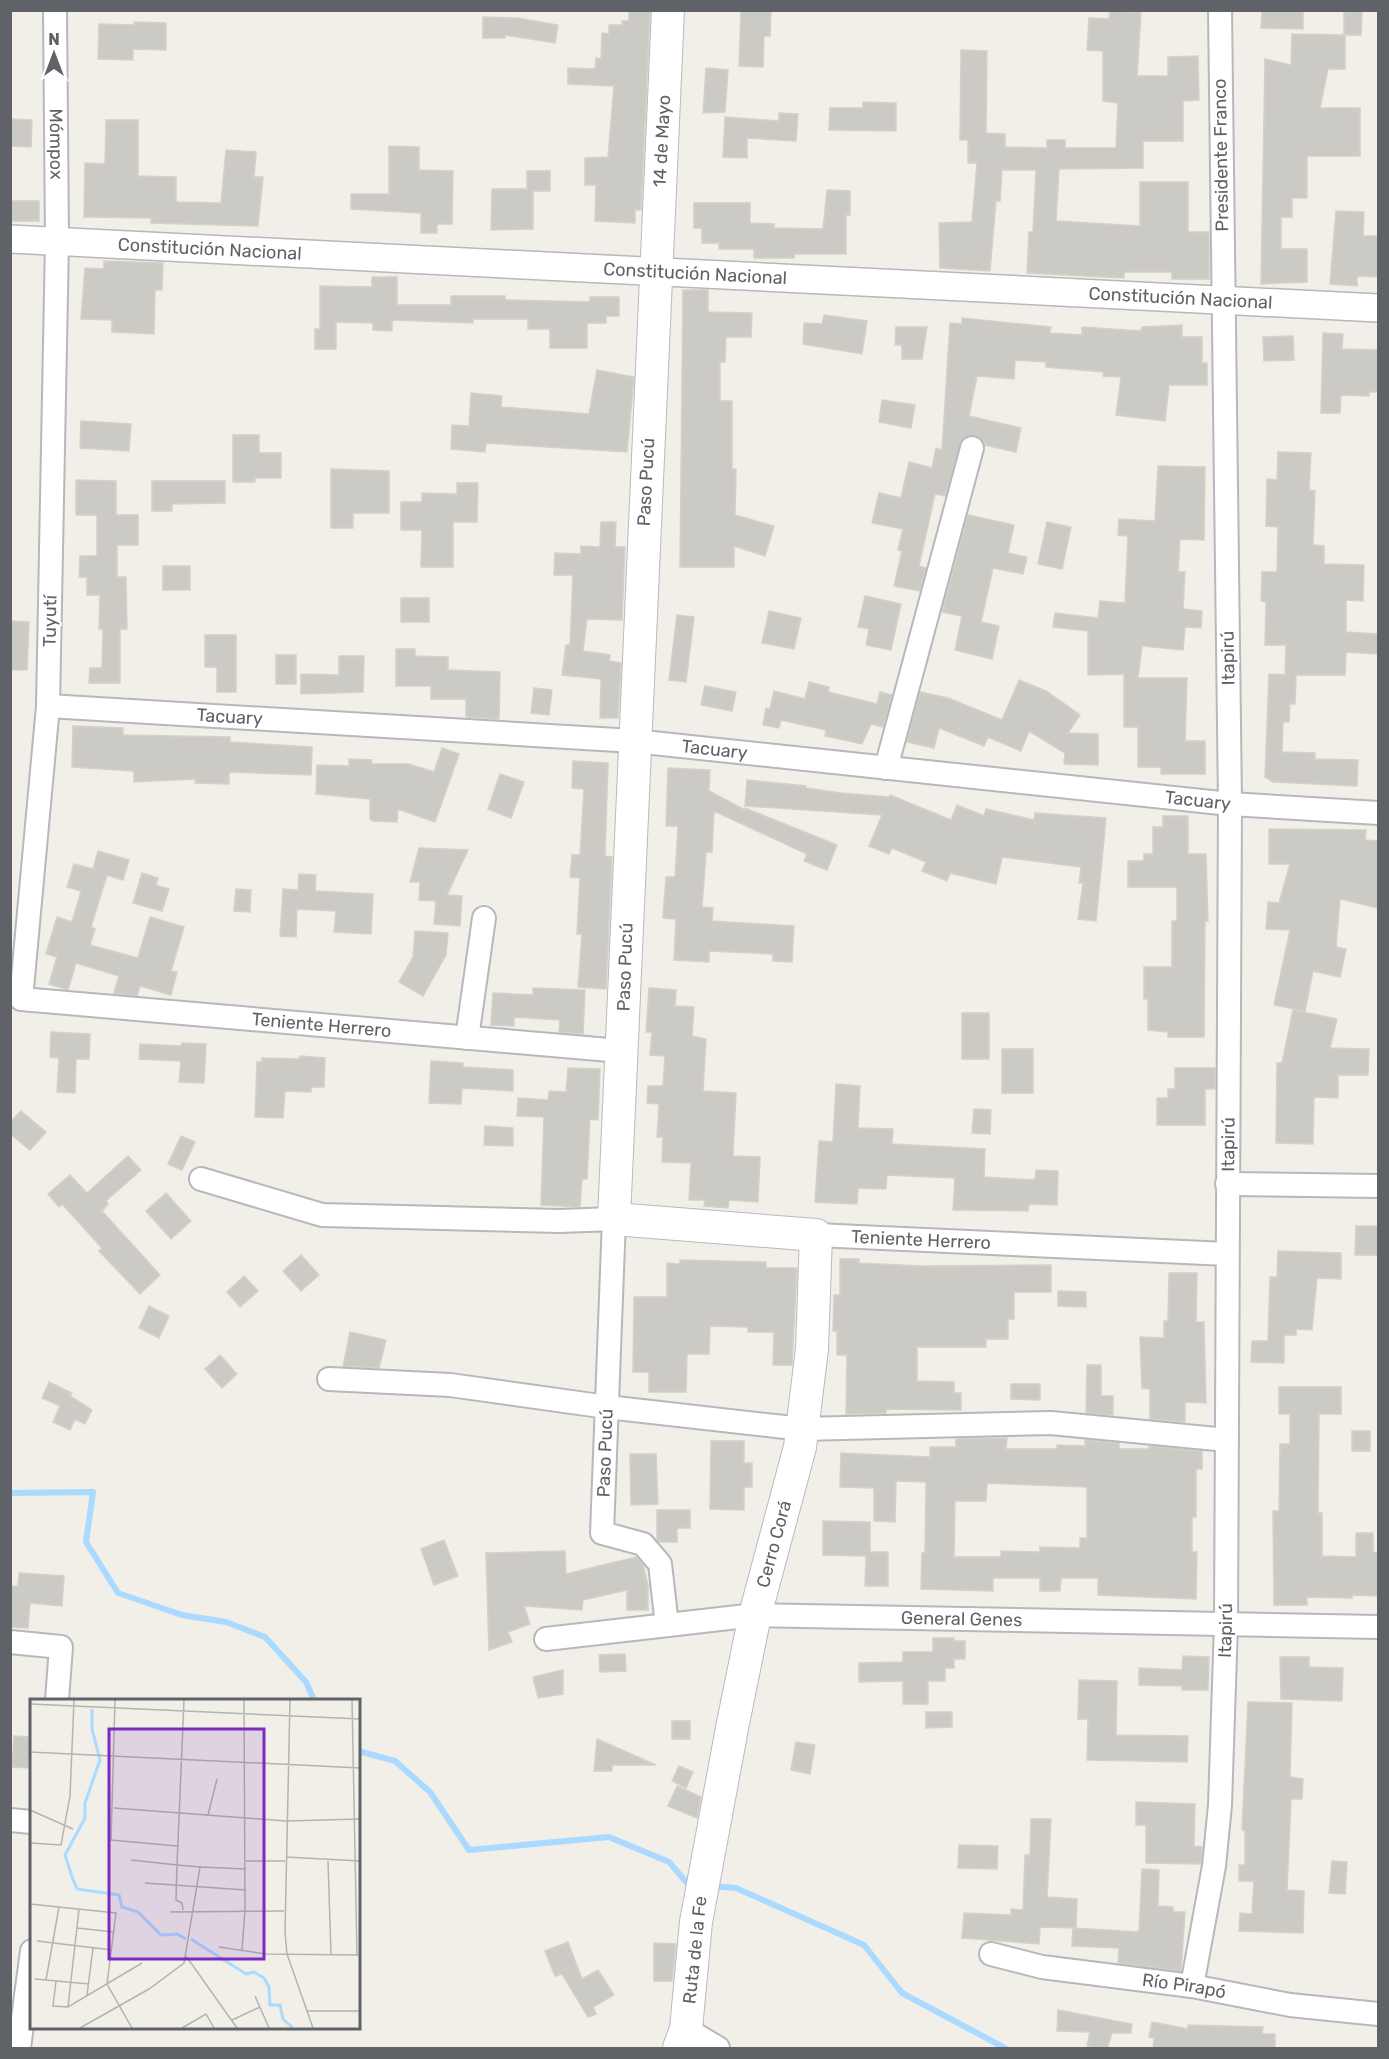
<svg xmlns="http://www.w3.org/2000/svg" width="1389" height="2059" font-family="Rubik,sans-serif">
<style>
.lines{fill:none;stroke-linecap:round;stroke-linejoin:round}
.stream{stroke:#aadaff;stroke-width:6}
.building{fill:#cccac5;stroke:#d6d1c6;stroke-width:1.5;fill-rule:evenodd}
.minor-casing{stroke:#b5b8bc;stroke-width:26}
.tertiary-casing{stroke:#b5b8bc;stroke-width:30}
.secondary-casing{stroke:#b6babf;stroke-width:34}
.minor{stroke:#fff;stroke-width:22}
.tertiary{stroke:#fff;stroke-width:27}
.secondary{stroke:#fff;stroke-width:32}
.labels{text-anchor:middle;dominant-baseline:central;stroke-width:4.5;stroke-linejoin:round;paint-order:stroke}
.street-label{font-size:18px;fill:#5f6368;stroke:#fff}
.inset-river{fill:none;stroke:#aadaff;stroke-width:3}
.inset-road{fill:none;stroke:#b3b3b1;stroke-width:1.5}
.view{fill:#7b2cbf;fill-opacity:0.15;stroke:#7b2cbf;stroke-width:3}
.inset-edge{fill:none;stroke:#5f6368;stroke-width:3}
</style>
<rect width="100%" height="100%" fill="#f1efe8"/>
<g class="lines">
<path class="stream" d="M10,1493L93,1492L86,1542L118,1593L182,1615L226,1622L265,1637L306,1682L314,1700
M358,1751L395,1761L430,1792L469,1850L609,1837L669,1862L688,1884L695,1885
M711,1886L736,1888L864,1945L902,1993L1005,2048"/>
</g>
<path class="building" d="M629,10H650L641,210H635V223L595,221L596,185H585V158L608,157L614,86L568,84V68L595,69L596,58L601,59L602,33L609,34V25H622V21H629Z
M741,10H771L770,36H764L763,67L739,66Z
M1262,10H1303V29L1261,28Z
M1344,10H1362L1361,35H1344Z
M1110,11L1141,13L1137,76H1168V57L1198,56L1199,100L1183,101V141H1143V168L1059,169L1056,221L1140,226V182H1188V232H1209V279H1172V272H1124V278L1027,273L1029,232H1033L1036,170H1002L1000,201H996L990,271L940,268L939,223L972,222L977,163H968V140H960L961,50L987,51L986,133L1005,134V147L1047,148V140H1065V148H1116L1118,103L1103,101V51L1087,50L1089,18L1109,19Z
M483,17L518,18L558,25L555,43L505,35V38H483Z
M134,22L166,23V50L133,49V60L98,59L99,24L134,25Z
M1292,34L1345,35V69H1328L1320,108H1360V156H1307V198H1292V217H1281V249H1307V282L1261,284L1265,59L1291,65Z
M706,68L728,70L725,112L703,113Z
M863,102L896,103V131L829,130L830,108H863Z
M779,113L798,114L796,141L747,138V158L723,157L725,117L779,121Z
M10,119L32,120L31,147L10,146Z
M106,120H138V176L176,177V202L221,203L226,150L256,152L254,177H263L258,226L151,223V218L84,217L85,163L105,164Z
M389,146L419,147V170L453,171L452,224H437V233H421V213L351,209V194H389Z
M527,171H550V191H533V229L491,230L492,189H527Z
M827,190L850,191V215H846V254H794V258H754V249H719V243H702V228H694V203H750V223L774,224V228L823,229Z
M10,201H39V221H10Z
M1336,211L1364,212L1363,236H1378V277L1357,276V286L1330,284Z
M104,261L163,263L162,290H155L154,334L112,332V320L81,319L85,268L104,269Z
M372,277H397V305H451V296H505V300L590,302V297H619V316H606V323H587V348H550V329H528V319H473V323L392,320V331L373,330V323L336,322V349H315V329H320V286L372,287Z
M683,290H708V312L752,313L751,337H726L725,362H720V401H732V469H736L735,515L774,526L765,556L734,546V567H680Z
M824,315L867,321L862,354L803,344L804,323L822,324Z
M962,318L1051,327L1050,333L1082,335V327L1141,331L1142,327L1182,325V337H1202V363H1207V385H1169L1165,421L1116,415L1121,377L1103,376L1104,372L1046,367V362L1015,360L1014,379L977,376L969,416L1021,428L1016,452L985,445L982,439L975,435L962,439L945,496L935,494L919,566L926,568L920,591L894,586L902,551L898,550L903,529L872,523L879,493L901,498L909,462L932,468L936,448L942,450L950,323L962,324Z
M896,327H927L922,359H902V345H895Z
M1323,333L1343,334L1342,349L1378,350V392H1369V396L1341,395L1340,413H1321Z
M1293,336L1294,360L1264,361L1263,337Z
M597,370L634,377L627,452L486,443L485,452L451,449L452,425L469,426L471,393L502,396L501,407L589,414Z
M882,400L915,405L911,428L879,422Z
M81,421L131,424L129,451L80,448Z
M233,435H259V453H281V478H255V482H233Z
M1278,452L1311,453L1309,490L1315,491L1313,545L1324,546V564L1364,565L1363,601L1346,600V632L1378,634V654L1346,652L1345,675H1296L1295,704H1290L1289,722H1283L1282,752L1315,753V759L1358,760L1357,786L1273,782L1265,777L1269,674L1291,675H1285L1286,645H1265L1266,602L1261,601L1262,572H1277L1278,527L1266,526L1267,479L1277,480Z
M1158,466L1205,467L1204,540L1180,539L1178,572H1185L1183,609L1202,611L1201,628L1185,627L1183,650L1142,646L1138,678H1187L1185,741H1205V774H1161V767H1138V727H1124V674L1088,675V631L1053,627L1055,613L1098,618L1100,601L1125,603L1128,536L1118,535L1119,519L1155,521Z
M331,469L389,471V513H353V528H331Z
M76,480L116,481V515H138V545H117V577H126L127,629H120V683H89L90,668H102L103,629H99L100,595H87V577H79L80,556H97V515H76Z
M152,481H225V503L172,504V511H152Z
M457,483H478L477,522H453V567H421L422,530H401V502H422V493L457,494Z
M968,515L1014,525L1008,553L1027,557L1023,574L993,568L981,622L999,626L992,659L955,650L962,616L942,612Z
M601,522H616L615,547H625L622,620L587,619L583,651L610,655L609,661L621,663L618,718H600L601,679L562,675L566,645H570L573,575H554L555,553L581,554V546L600,547Z
M1047,522L1071,527L1062,569L1038,564Z
M163,566H190V590H163Z
M865,596L901,604L891,650L866,645L869,629L858,627Z
M401,598H429V622H401Z
M769,611L801,618L794,649L762,643Z
M677,615L694,617L686,682L669,680Z
M10,621L29,622L27,670H10Z
M205,635H236V692H217V667H205Z
M396,649H415V656L448,657V670L500,672L499,719L466,717V699H431V686H396Z
M276,655H296V684H276Z
M339,656H364L363,692L301,694V674L339,675Z
M1019,680L1046,691L1080,715L1068,733L1098,734V765L1064,764L1065,753L1029,731L1021,751L988,737L984,746L939,728L934,748L907,742L920,692L948,698L1002,720Z
M809,682L829,687L828,692L877,704L880,692L892,695L883,727L871,724L862,744L825,736L826,730L781,720L779,728L763,725L766,708L770,709L774,691L805,699Z
M705,686L736,692L732,711L701,705Z
M534,688L552,690L549,715L531,713Z
M73,726L123,728V735L230,737V742L312,747L311,775L229,772V784L195,783L196,779L134,782V771L72,767Z
M442,748L459,754L435,822L398,809L397,822L373,821L370,819V799L316,794L317,765L349,766V759L372,760L371,764H409L434,772Z
M573,761L608,763L605,856L612,857L606,989L578,987L582,934H577L580,878L570,877L572,855H580L584,789L572,788Z
M668,768L710,770L709,791L745,810V808L837,845L827,870L804,861L807,854L714,811L712,852H706L702,907L713,908L712,921L794,926L792,962L773,961V954L709,951V962L674,960L676,919L663,918L666,877H675L678,826H666Z
M500,774L524,782L511,818L488,809Z
M747,780L806,786V788L841,793L889,797L890,795L951,820L957,805L984,816L986,809L1034,820L1035,813L1106,818L1096,921L1078,919L1083,883H1079L1081,867L1002,857L996,884L950,873L947,881L922,871L926,862L892,848L889,854L869,846L882,815L745,806Z
M1163,816H1188V854H1206L1208,921H1205L1204,1037H1168V1032L1148,1030V999H1144V967H1172V921H1177V887H1128V861H1144V854H1153V827H1163Z
M1269,829L1366,830L1365,840L1378,841V908L1340,899L1336,947L1346,949L1340,977L1313,971L1305,1011L1274,1005L1290,930L1266,929L1268,902L1279,903L1290,864H1269Z
M419,848L468,850L447,895L462,896L460,926L434,924L436,901L419,900L420,882H410Z
M98,851L129,860L123,880L107,875L91,927L95,929L90,945L138,958L150,917L184,927L171,971L177,972L171,995L140,986L137,996L114,993L119,976L76,963L68,990L49,984L57,957L46,954L57,917L72,922L81,891L67,887L74,864L93,869Z
M142,873L158,878L156,885L169,889L162,911L133,903Z
M299,874L316,875L315,891L373,894L371,934L334,932L336,911L297,909L296,937L280,936L283,889L298,890Z
M236,889L251,890L250,912L234,911Z
M415,931L448,933L446,955L423,996L399,982L413,957Z
M533,988L585,990L583,1034L559,1032L560,1020L514,1017V1026L491,1025L493,993L533,995Z
M649,988L676,990L675,1006L694,1007L692,1036L706,1039L703,1091L736,1093L733,1156L760,1157L758,1202L729,1200L728,1208L704,1206L705,1200H689L691,1163L662,1162L663,1137H657L659,1104L647,1103L648,1086H663L665,1056L650,1055L652,1032H646Z
M1293,1010L1337,1019L1330,1048L1369,1049L1368,1075H1338V1098L1314,1097L1313,1144L1276,1143L1277,1063H1282Z
M962,1013H989V1059H962Z
M51,1032L90,1034L89,1059H76L75,1093L57,1092L59,1058L50,1057Z
M182,1043L206,1044L204,1083L179,1082L181,1061L139,1059L140,1044L181,1046Z
M1002,1049H1033V1093H1002Z
M300,1056L325,1058L324,1087H311V1092L285,1091L283,1118L255,1117L257,1062H262V1058L300,1059Z
M431,1061L463,1063V1067L513,1070V1091L462,1088L461,1104L429,1103Z
M568,1068L600,1069L598,1120L590,1119L587,1179H582L580,1207L541,1205L544,1117L517,1116L518,1098L548,1100L549,1091L566,1092Z
M1175,1068H1215V1089H1205V1125H1157V1098H1168V1089H1175Z
M836,1084L860,1086L858,1128L893,1129L892,1144L985,1149L984,1177L1035,1180L1036,1170L1058,1171L1057,1205L1029,1204L1028,1211L953,1210L955,1178L887,1175L886,1189L858,1188L857,1204L815,1202L819,1141L833,1142Z
M974,1109L991,1110L990,1134L972,1133Z
M21,1111L46,1132L30,1150L10,1134V1122Z
M485,1126L513,1128V1146L484,1145Z
M181,1136L195,1142L182,1170L168,1164Z
M128,1156L141,1170L106,1201L108,1204L102,1211L160,1275L140,1294L99,1251L102,1248L62,1204L59,1207L48,1194L70,1175L87,1193Z
M166,1193L191,1221L171,1239L146,1211Z
M1356,1226H1378V1255H1355Z
M1278,1251L1341,1253V1279L1317,1278L1312,1330L1296,1329V1335H1284V1363L1251,1362L1252,1341H1268L1270,1277H1277Z
M301,1255L319,1275L301,1291L283,1271Z
M840,1259H859V1263L921,1266L1051,1265V1292H1014V1319H1008V1339H986V1347H917V1381L954,1382V1393H961V1410L886,1409V1413L846,1414L847,1355H837V1331H833L834,1295H840Z
M680,1260L766,1262V1268H797L792,1365H773L774,1332H748V1327L710,1326L709,1354H687L686,1392H649V1372H633L634,1297H667V1263L680,1264Z
M1169,1273H1197L1196,1322H1204L1206,1403L1185,1402V1422L1150,1419V1389L1142,1388L1140,1337L1164,1338V1321H1168Z
M244,1276L258,1291L240,1307L227,1292Z
M1058,1291L1086,1292V1307L1058,1306Z
M149,1306L169,1316L159,1338L139,1328Z
M350,1332L386,1340L379,1368L343,1366Z
M220,1355L237,1374L222,1388L205,1369Z
M1087,1365H1101V1396H1113V1415L1086,1413Z
M49,1382L72,1393L70,1396L92,1410L85,1424L75,1419L70,1430L53,1422L60,1406L42,1398Z
M1011,1384H1040V1400L1011,1399Z
M1279,1387H1341V1414H1319L1318,1513H1322V1556L1356,1557V1533H1373V1552L1378,1553V1596L1352,1595V1598L1307,1597V1605H1274L1273,1511H1279L1280,1444H1290V1414H1279Z
M1352,1431H1370V1451H1352Z
M1007,1438L1006,1449H1057V1445L1085,1446V1440L1119,1443V1449H1149V1446L1202,1451V1469H1196V1517H1192V1552H1197L1196,1599L1098,1595V1578H1061L1060,1591H1040V1578H993V1591L921,1589L922,1553H925L926,1482L896,1481L895,1522L874,1521V1488L840,1487L841,1453L930,1457V1447H956V1439ZM987,1483L1087,1487V1538H1080V1548L1040,1547V1552L1001,1551V1557H954L955,1501H986Z
M711,1441H744V1463H752V1487H744V1510L710,1509Z
M630,1454H656L658,1504L631,1505Z
M657,1510H690V1528H677V1542H659L657,1539Z
M823,1521L870,1522V1552H888V1586H865L866,1556L823,1555Z
M444,1540L458,1576L434,1585L421,1549Z
M565,1551L566,1574L636,1557L643,1565L648,1585V1610H627V1590L583,1600L582,1610L524,1606L530,1624L508,1632L512,1642L489,1650L486,1553Z
M19,1573L64,1576L62,1606L30,1603L28,1628L10,1627V1586H18Z
M933,1638H954V1641H965V1659H954V1668H945V1681H928V1704H903V1681L859,1682V1663L903,1662V1652H933Z
M625,1654L626,1671L600,1672L599,1655Z
M1183,1656L1209,1657L1208,1690H1182V1686L1139,1685V1668L1182,1670Z
M1280,1657H1309V1667L1343,1668L1342,1701L1281,1699Z
M563,1670V1694L538,1698L533,1677Z
M1079,1680L1117,1681L1116,1735L1188,1736L1187,1762L1087,1760L1088,1719H1078Z
M1248,1702L1292,1703L1290,1777L1303,1779L1302,1799H1291L1287,1890L1304,1891L1303,1933L1239,1931L1240,1913L1252,1914L1254,1881H1239V1865H1245V1831L1242,1830Z
M926,1712H952V1727L926,1728Z
M672,1721H690V1739H672Z
M14,1736L31,1737L30,1768L12,1767Z
M597,1739L656,1765H612V1771H594Z
M796,1742L815,1745L810,1774L791,1770Z
M679,1766L693,1772L686,1788L672,1781Z
M677,1786L701,1797L697,1818L668,1806Z
M1136,1802L1195,1804L1194,1846L1202,1847L1201,1864L1146,1863V1825H1136Z
M1031,1819H1051L1047,1897L1077,1899L1076,1928L1040,1927L1039,1944L962,1938L964,1913L1011,1915V1909L1023,1910L1025,1855H1030Z
M959,1845L998,1846L997,1869L958,1868Z
M1332,1861L1347,1862L1345,1894L1329,1893Z
M1142,1869L1159,1870L1158,1906L1173,1907V1912H1185L1181,1971L1118,1963L1119,1948L1072,1946L1073,1928L1139,1932Z
M568,1942L582,1979L598,1970L614,1995L593,2007L596,2014L588,2017L562,1974L555,1976L545,1951Z
M654,1943L676,1944L672,1981H654Z
M1058,2010L1132,2024L1131,2033H1112L1107,2049L1087,2046L1090,2032L1057,2031Z
M1152,2022L1188,2029V2025L1263,2027L1262,2034H1275V2049H1153L1154,2038L1149,2037Z"/>
<g class="lines">
<defs>
<g id="minor">
<path id="s1" d="M55,10L57,241L48,706L21,999L621,1051"/>
<path id="s2" d="M48,706L634,741L1230,804L1378,813"/>
<path d="M886,768L972,448"/>
<path d="M467,1038L484,918"/>
<path d="M201,1179L322,1215L559,1221L614,1219L602,1533L643,1544L660,1564L667,1625"/>
<path d="M1227,1184L1378,1186"/>
<path id="s3" d="M816,1235L1227,1254"/>
<path d="M329,1379L450,1385L607,1407L802,1429L1051,1423L1227,1440"/>
<path id="s4" d="M546,1639L755,1615L1378,1627"/>
<path d="M10,1642L61,1647L57,1700"/>
<path d="M10,1820L32,1822"/>
<path id="s5" d="M991,1954L1042,1967L1192,1986L1290,2005L1378,2014"/>
<path id="s6" d="M1192,1986L1214,1866L1220,1805L1226,1624L1230,804L1220,10"/>
<path d="M686,2029L718,2048"/>
<path d="M19,2048L32,1951"/>
</g>
<g id="tertiary">
<path id="s7" d="M10,239L1378,308"/>
</g>
<path id="secondary" d="M668,10L614,1219L816,1235L812,1349L800,1447L755,1615L733,1723L696,1922L686,2029L679,2048"/>
</defs>
<use href="#minor" class="minor-casing"/>
<use href="#tertiary" class="tertiary-casing"/>
<use href="#secondary" class="secondary-casing"/>
<use href="#minor" class="minor"/>
<use href="#tertiary" class="tertiary"/>
<use href="#secondary" class="secondary"/>
</g>
<g class="labels">
<g class="street-label">
<text transform="translate(662 141) rotate(-87)">14 de Mayo</text>
<text stroke="none"><textPath href="#s1" startOffset="134">Mómpox</textPath></text>
<text transform="translate(1221 155) rotate(-91)">Presidente Franco</text>
<text stroke="none"><textPath href="#s7" startOffset="200">Constitución Nacional</textPath></text>
<text stroke="none"><textPath href="#s7" startOffset="686">Constitución Nacional</textPath></text>
<text stroke="none"><textPath href="#s7" startOffset="1172">Constitución Nacional</textPath></text>
<text transform="translate(646 482) rotate(-87)">Paso Pucú</text>
<text transform="translate(50 621) rotate(-89)">Tuyutí</text>
<text transform="translate(1228 658) rotate(-91)">Itapirú</text>
<text stroke="none"><textPath href="#s2" startOffset="182">Tacuary</textPath></text>
<text stroke="none"><textPath href="#s2" startOffset="668">Tacuary</textPath></text>
<text stroke="none"><textPath href="#s2" startOffset="1154">Tacuary</textPath></text>
<text transform="translate(625 967) rotate(-88)">Paso Pucú</text>
<text stroke="none"><textPath href="#s1" startOffset="1292">Teniente Herrero</textPath></text>
<text stroke="none"><textPath href="#s6" startOffset="844">Itapirú</textPath></text>
<text stroke="none"><textPath href="#s3" startOffset="105">Teniente Herrero</textPath></text>
<text transform="translate(605 1453) rotate(-88)">Paso Pucú</text>
<text transform="translate(774 1544) rotate(-75)">Cerro Corá</text>
<text stroke="none"><textPath href="#s4" startOffset="417">General Genes</textPath></text>
<text stroke="none"><textPath href="#s6" startOffset="358">Itapirú</textPath></text>
<text transform="translate(695 1950) rotate(-84)">Ruta de la Fe</text>
<text stroke="none"><textPath href="#s5" startOffset="196">Río Pirapó</textPath></text>
</g>
</g>
<g transform="translate(30 1699)">
<rect width="330" height="330" fill="#f1efe8"/>
<path class="inset-river" d="M62,10V30L70,61L55,104V119L35,156L42,178L47,190L89,196L92,208L108,213L131,236L147,235L156,240M161,240L216,275L224,273L234,279L239,288L240,306H250L253,320L263,329"/>
<path class="inset-road" d="M85,1L81,141L147,147M260,1L255,233L257,255L283,329M322,1L327,256M0,5L330,20M0,53L330,69M84,109L256,122L330,120M0,111L43,130M178,116L187,80M0,144L31,146L40,97L44,1M256,158L330,162M101,161L147,166L146,201L152,204L153,211M216,162H255M298,162L301,255M170,168L216,170M115,184L216,191M0,205L86,214L77,285L102,329M140,213L254,212M47,229L84,233M7,242L82,251M189,248L236,255L330,256M212,251L215,211L214,1M156,257L207,329M5,280L59,285M16,281L29,208M26,282L23,307L38,308L112,264M57,296L63,249M225,297L239,329M38,308L49,210M276,312H330M202,321L230,308M50,329L119,290L154,264L170,168L147,166L154,1M152,329L176,315L184,329"/>
<path class="view" d="M79,30H234V260H79Z"/>
<rect width="330" height="330" class="inset-edge"/>
</g>
<rect width="1389" height="2059" fill="none" stroke="#5f6368" stroke-width="24"/>
<g transform="translate(54 54)" stroke="#ffffff" stroke-width="4.5" paint-order="stroke">
<path d="M0-4.5L10 22L0 15L-10 22Z" fill="#5f6368"/>
<text y="-9" font-size="16" font-weight="bold" text-anchor="middle" fill="#5f6368">N</text>
</g>
</svg>
